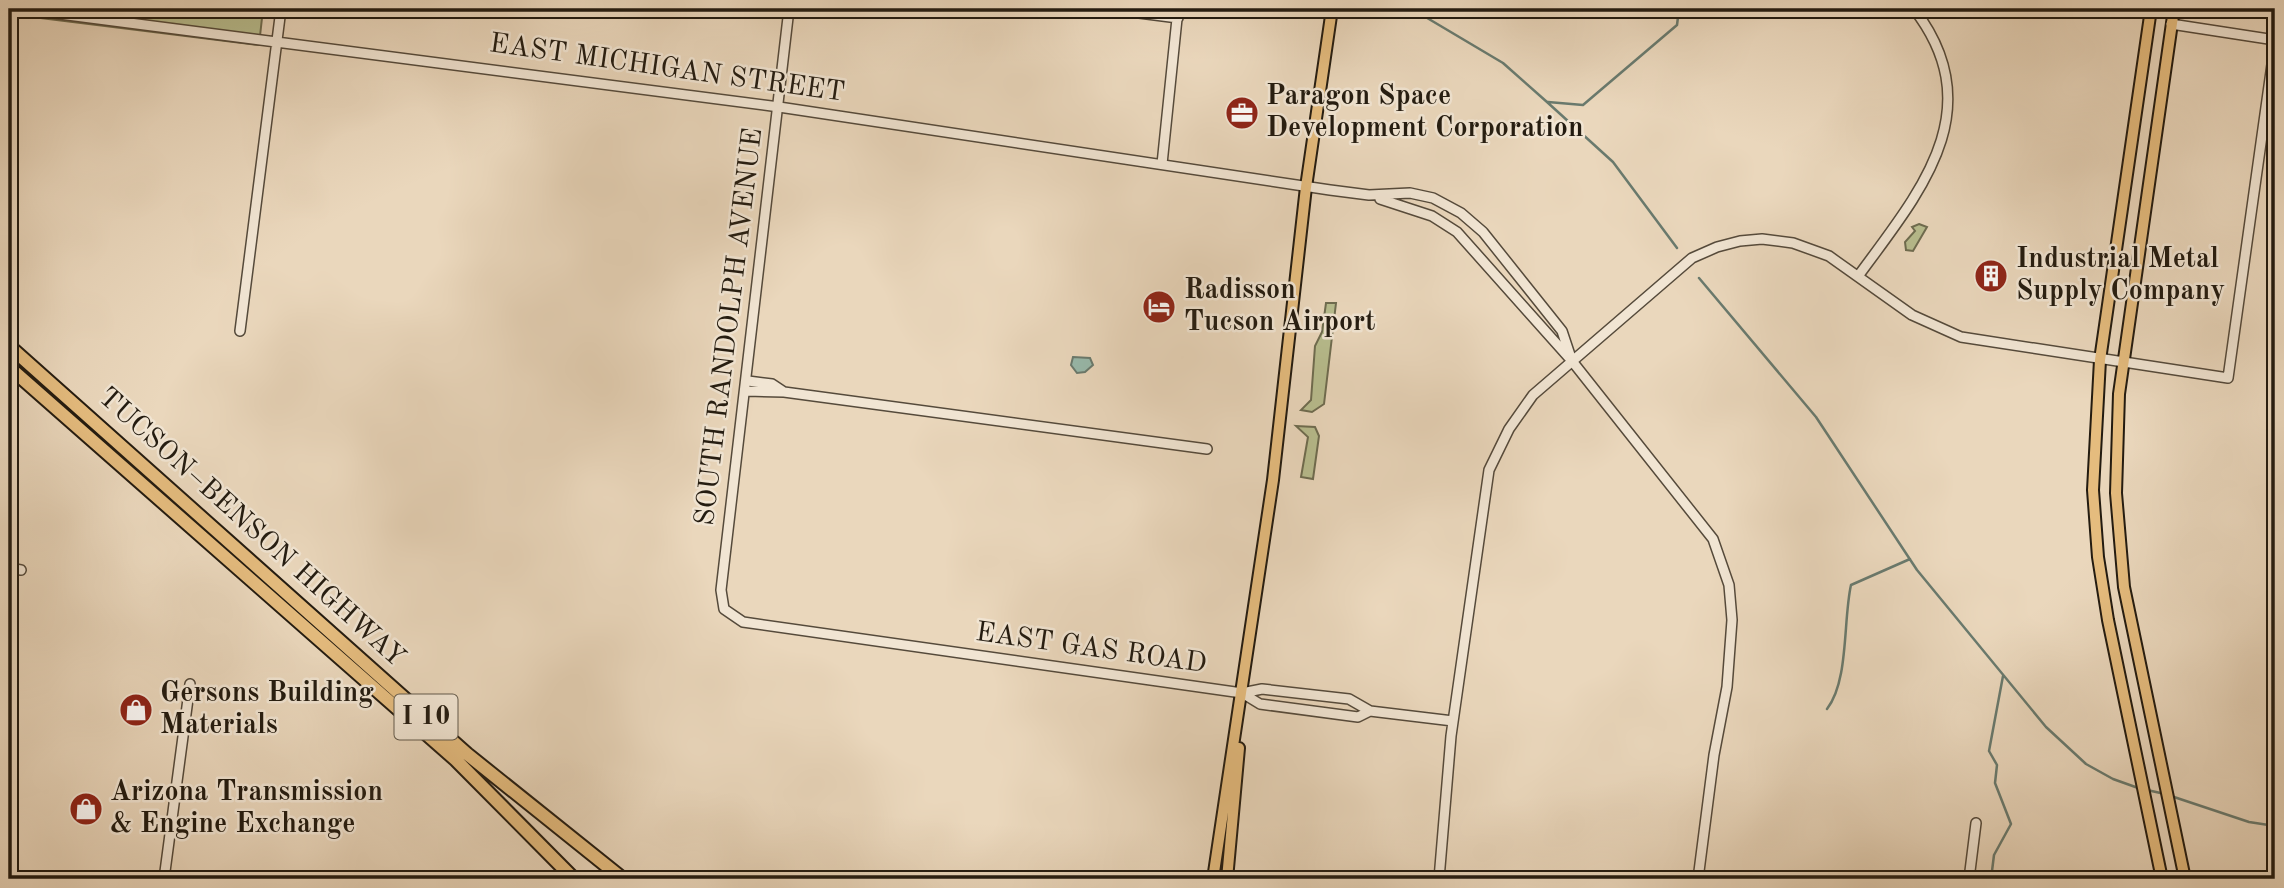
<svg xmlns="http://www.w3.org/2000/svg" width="2284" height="888" font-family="'Old Standard TT',serif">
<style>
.green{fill:#b8be8f;stroke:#6e6c50;stroke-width:2}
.water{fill:#98baac;stroke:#697a6e;stroke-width:2}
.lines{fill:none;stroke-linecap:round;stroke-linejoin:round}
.stream{stroke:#697a6e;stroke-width:2.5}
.minor-casing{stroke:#554a3b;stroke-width:12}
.major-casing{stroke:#231b10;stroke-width:14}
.highway-casing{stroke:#231b10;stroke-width:16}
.minor{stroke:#f1e5d3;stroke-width:9}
.major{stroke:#e5bc7e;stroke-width:10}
.highway{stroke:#e5bc7e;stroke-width:12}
.labels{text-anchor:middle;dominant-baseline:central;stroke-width:5;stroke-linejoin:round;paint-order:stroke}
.shield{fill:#f1e5d3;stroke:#61584a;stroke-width:2}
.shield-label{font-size:26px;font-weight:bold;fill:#231b10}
.street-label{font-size:28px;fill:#231b10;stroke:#f1e5d3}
.poi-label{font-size:28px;font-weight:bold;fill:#231b10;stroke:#f1e5d3;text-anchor:start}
</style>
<rect width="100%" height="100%" fill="#ead7bc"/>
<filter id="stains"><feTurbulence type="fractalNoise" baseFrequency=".00286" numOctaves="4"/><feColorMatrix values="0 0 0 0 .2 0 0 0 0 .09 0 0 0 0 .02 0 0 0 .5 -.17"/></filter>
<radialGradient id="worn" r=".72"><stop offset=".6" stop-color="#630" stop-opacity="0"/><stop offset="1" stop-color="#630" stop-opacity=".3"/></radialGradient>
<path class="green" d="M9,9H263L259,45L9,14Z
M1919,224L1927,227L1913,251L1906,250L1905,242L1915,231L1912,227Z
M1326,303H1336L1324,404L1312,412L1301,410L1311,400L1315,346L1322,332Z
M1296,426L1315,427L1319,436L1313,479L1301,477L1308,437Z"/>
<path class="water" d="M1073,357L1090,358L1093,365L1085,372L1077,373L1071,365Z"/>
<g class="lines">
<path class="stream" d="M1412,9L1503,63L1547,102L1613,162L1677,248
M1548,102L1583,105L1677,25L1679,9
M1699,278L1816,417L1917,570L2046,727L2086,764L2113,779L2141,789
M1827,709C1849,681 1843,620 1851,585L1910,559
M2147,790L2165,794
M2171,796L2249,822L2275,826
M1991,879L1994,855L2011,824L1995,783L1997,765L1989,751L2003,676"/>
<defs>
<path id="minor" d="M21,9L779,107L1330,190L1369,195L1410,193L1433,198L1461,213L1483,232L1562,331L1572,361
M789,9L721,590L724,609L743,622L1242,693L1262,689L1349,699L1370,711L1453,721
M1108,9L1178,18
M2171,24L2275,40
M1162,164L1178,9
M1380,199L1432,216L1457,232L1572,361L1713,539L1729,585L1732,620L1727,687L1714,755L1698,879
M1859,275C1919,193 1992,110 1914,9
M240,331L281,9
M748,381L772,384L784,392
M747,391L784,392L1207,449
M9,568L21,570
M1242,693L1260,704L1358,717L1370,711
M164,879L190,684
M1439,879L1451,736L1489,470L1509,429L1533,395L1692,258L1717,247L1740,241L1762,239L1793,243L1829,256L1912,315L1961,337L2228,378L2275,43
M1969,879L1976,823"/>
<path id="major" d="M2151,9L2100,360L2093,490L2098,557L2108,620L2162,879
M2174,9L2119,394L2116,493L2124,587L2185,879
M1213,879L1273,480L1306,187L1332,9
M1227,879L1239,748"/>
<path id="highway" d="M9,346L467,754L623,879
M9,367L456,760L574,879"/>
</defs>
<use href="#minor" class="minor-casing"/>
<use href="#major" class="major-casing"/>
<use href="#highway" class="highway-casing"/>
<use href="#minor" class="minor"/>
<use href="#major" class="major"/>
<use href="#highway" class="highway"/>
</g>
<defs>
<symbol id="office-disc" viewBox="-11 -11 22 22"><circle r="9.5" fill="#8f2418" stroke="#f1e5d3"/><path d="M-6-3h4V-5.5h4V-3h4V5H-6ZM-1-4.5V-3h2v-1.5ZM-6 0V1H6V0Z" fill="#fff"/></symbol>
<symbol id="building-disc" viewBox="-11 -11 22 22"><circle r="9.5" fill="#8f2418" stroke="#f1e5d3"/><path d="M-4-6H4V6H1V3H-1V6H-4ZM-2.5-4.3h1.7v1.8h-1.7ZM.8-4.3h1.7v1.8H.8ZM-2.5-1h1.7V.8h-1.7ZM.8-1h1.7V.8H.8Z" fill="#fff"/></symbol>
<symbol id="hotel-disc" viewBox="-11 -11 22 22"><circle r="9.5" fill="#8f2418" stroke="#f1e5d3"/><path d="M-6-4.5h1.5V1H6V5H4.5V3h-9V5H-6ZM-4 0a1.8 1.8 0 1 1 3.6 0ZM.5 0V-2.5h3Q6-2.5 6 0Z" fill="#fff"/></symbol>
<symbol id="shop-disc" viewBox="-11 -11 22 22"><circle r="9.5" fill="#8f2418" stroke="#f1e5d3"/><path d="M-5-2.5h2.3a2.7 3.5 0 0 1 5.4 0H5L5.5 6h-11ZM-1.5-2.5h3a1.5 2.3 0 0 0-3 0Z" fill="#fff"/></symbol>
</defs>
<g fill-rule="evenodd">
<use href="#office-disc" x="1223" y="94" width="38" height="38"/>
<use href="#building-disc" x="1972" y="257" width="38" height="38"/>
<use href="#hotel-disc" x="1140" y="288" width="38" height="38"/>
<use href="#shop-disc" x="117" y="691" width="38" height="38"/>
<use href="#shop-disc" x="67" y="790" width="38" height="38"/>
</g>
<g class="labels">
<rect class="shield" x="394.5" y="694.5" width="63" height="45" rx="5"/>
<g class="shield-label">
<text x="426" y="717">I 10</text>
</g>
<g class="street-label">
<text transform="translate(667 69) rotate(8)">EAST MICHIGAN STREET</text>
<text transform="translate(730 327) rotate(-83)">SOUTH RANDOLPH AVENUE</text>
<text transform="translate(251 528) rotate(42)">TUCSON–BENSON HIGHWAY</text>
<text transform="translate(1091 649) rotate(8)">EAST GAS ROAD</text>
</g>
<g class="poi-label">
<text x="1266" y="97">Paragon Space<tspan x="1266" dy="32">Development Corporation</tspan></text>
<text x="2016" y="260">Industrial Metal<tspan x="2016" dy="32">Supply Company</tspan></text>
<text x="1184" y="291">Radisson<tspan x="1184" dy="32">Tucson Airport</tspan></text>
<text x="160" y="694">Gersons Building<tspan x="160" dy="32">Materials</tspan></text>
<text x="110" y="793">Arizona Transmission<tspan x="110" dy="32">&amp; Engine Exchange</tspan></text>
</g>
</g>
<rect width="2284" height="888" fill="none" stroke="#ead7bc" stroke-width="35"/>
<rect x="10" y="10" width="2263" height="867" fill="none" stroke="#231b10" stroke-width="3.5"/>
<rect x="18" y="18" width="2249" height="853" fill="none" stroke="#231b10" stroke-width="2"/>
<rect width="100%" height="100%" filter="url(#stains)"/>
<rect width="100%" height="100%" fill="url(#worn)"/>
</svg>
